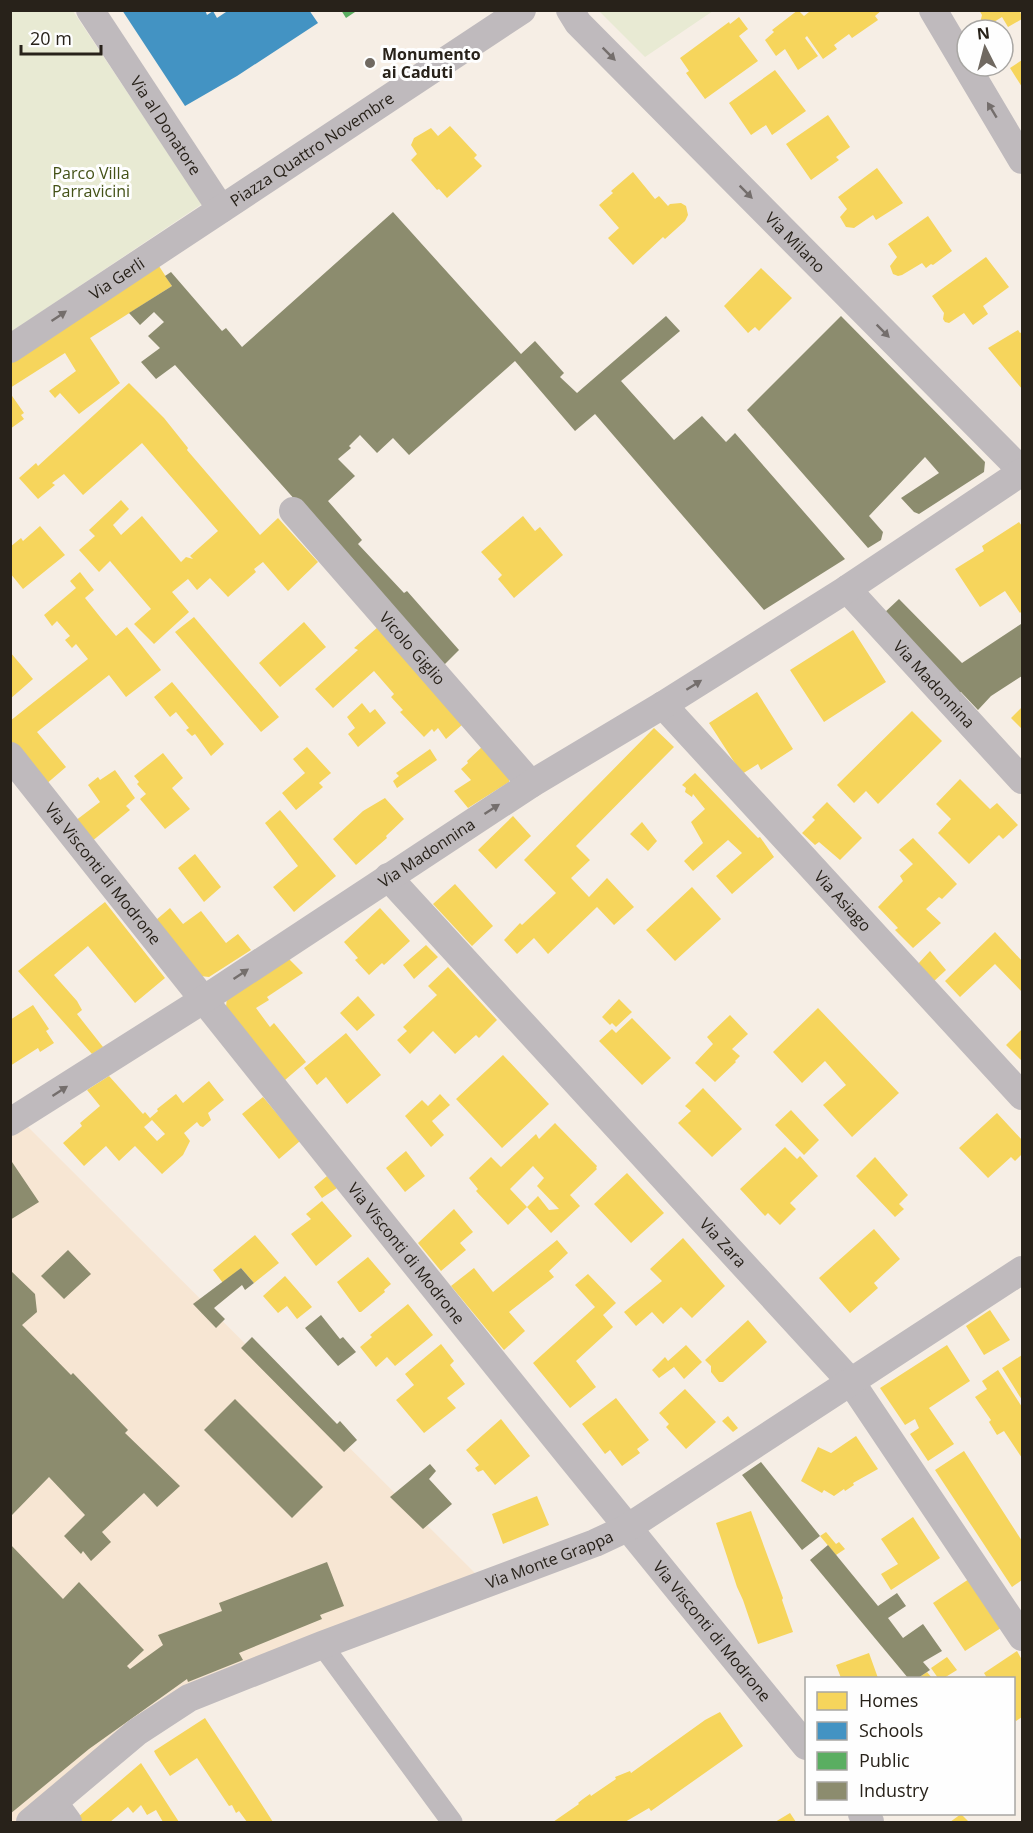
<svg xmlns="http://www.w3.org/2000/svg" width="1033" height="1833" font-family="'Open Sans',sans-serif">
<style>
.built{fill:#f7e6d3}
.green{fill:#e8ead3}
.homes{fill:#f6d55c;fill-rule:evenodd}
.schools{fill:#4393c3}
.public{fill:#5aae61}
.industry{fill:#8c8c6e}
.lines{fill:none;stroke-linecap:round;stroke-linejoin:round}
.pedestrian{stroke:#bfbabd;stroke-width:21}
.minor{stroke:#bfbabd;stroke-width:28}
.oneway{fill:#746e6c}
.poi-dot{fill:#706961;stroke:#fefefe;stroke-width:2}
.labels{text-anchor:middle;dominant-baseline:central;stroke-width:6;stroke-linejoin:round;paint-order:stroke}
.poi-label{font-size:16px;font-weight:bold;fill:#28221a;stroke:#fefefe;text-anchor:start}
.street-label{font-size:16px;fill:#28221a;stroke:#fefefe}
.park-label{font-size:16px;fill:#435116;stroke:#fefefe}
</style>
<rect width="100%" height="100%" fill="#f6eee5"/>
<path class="built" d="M24,1123L478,1576L134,1725L16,1822H11L10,1132Z"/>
<path class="green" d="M11,11H73L202,204L11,332Z
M599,11H713L645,57Z"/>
<path class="homes" d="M798,10L804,16L809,12L808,10H882L875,16L878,20L852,38L849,34L834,45L837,49L823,59L807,36L805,38L818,56L798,70L785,49L776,56L765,40L774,32L772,30Z
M979,10H1020L1022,19L1008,27L1002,17L989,25H983L980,23L982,15Z
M739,17L748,29L739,36L758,61L705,99L686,73L689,71L680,58L729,22L730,24Z
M1022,60V87L1010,68Z
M775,70L806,111L772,135L766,125L751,135L729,103Z
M828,115L850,147L836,157L839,160L811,180L786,144Z
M450,126L477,155L474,158L482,166L447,198L439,189L437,190L411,160L417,154L411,145L414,138L431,128L438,136Z
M877,168L903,203L876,220L873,215L854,228L846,227L840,217L847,209L838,197Z
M633,172L655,199L659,196L668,206L670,204L681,203L686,206L688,215L685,221L665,239L663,237L633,265L608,238L619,228L599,205L613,193L611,191Z
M928,216L952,251L933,265L931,264L926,268L922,263L902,275L898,276L893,274L890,266L897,257L888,244Z
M986,257L1009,287L983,306L988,314L973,325L964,313L949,323L945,322L943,319L944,313L932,296Z
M157,263L172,286L90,338L120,383L79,414L60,393L55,398L49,391L76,371L65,353L10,388V358Z
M761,268L792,298L759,331L755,327L748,333L724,306Z
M1018,330L1020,333L1022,332V389L988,348Z
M129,383L164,418L188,448L187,450L260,535L278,518L318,562L288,591L263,562L254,569L256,572L228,597L210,578L197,590L188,579L172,592L189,612L154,644L134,624L151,609L110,561L99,572L79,550L95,536L89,530L121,500L129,509L113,525L121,535L142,516L181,562L186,557L193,559L190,556L218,531L142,443L83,495L64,474L52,483L55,485L38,499L19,478L36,463L38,466Z
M10,393L24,413L21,415L24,419L10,429Z
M523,516L535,531L540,527L563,555L514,598L498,579L502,575L481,552Z
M1019,522L1022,526V611L1020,613L1005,591L980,607L955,569L984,551L982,546Z
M40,526L65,555L23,589L10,573V547L21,538L23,541Z
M80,572L94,590L85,598L101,618L116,636L127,627L161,670L126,697L109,675L37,732L66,767L45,785L10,742V721L88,659L76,644L72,648L65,640L70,636L57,621L52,626L44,615L76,588L70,581Z
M194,617L279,717L261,732L175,632Z
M304,622L326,647L280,687L259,663Z
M378,627L463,724L446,739L438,728L434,732L432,729L424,737L400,712L403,710L391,697L394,694L374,671L333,708L315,689L358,650L354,648Z
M853,630L886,682L824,722L790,670Z
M10,652L33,679L10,699Z
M172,682L224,744L211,756L195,734L192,736L186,730L189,728L176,712L170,717L154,697Z
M757,692L793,749L761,770L758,764L742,774L709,723Z
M362,703L370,713L375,709L386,723L358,747L348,734L355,728L347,717Z
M1022,707V729L1011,718Z
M912,711L942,741L878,804L866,791L854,803L837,785Z
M654,728L674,747L576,846L590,860L571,878L589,897L607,878L634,907L614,925L597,907L548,954L534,938L517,954L504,940L520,923L522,925L556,893L524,860Z
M483,746L509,776V782L468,808L454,791L471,780L461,769L468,763L467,761Z
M307,747L331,773L319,783L323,787L296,810L282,793L305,773L293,759Z
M430,749L437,760L397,788L393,781L399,776L396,773Z
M163,753L183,778L172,788L190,809L165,829L140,799L146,794L137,784L139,782L134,776Z
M115,770L135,798L126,806L130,810L91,842L75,821L100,802L88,785L98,777L100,780Z
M695,773L758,838L760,837L774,857L732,894L716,876L742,853L728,840L693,871L684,861L703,843L691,822L705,809L693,794L692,797L685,792L686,788L682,785Z
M960,779L990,809L997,803L1018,825L1003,839L999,835L969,864L938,833L951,819L936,804Z
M385,798L404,819L386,836L387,838L356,865L333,839L363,811Z
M827,802L862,838L840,860L819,842L815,845L802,833L815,820L812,817Z
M280,810L336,876L294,912L273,887L298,866L265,823Z
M513,816L531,836L496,869L478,850Z
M642,822L657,841L648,851L630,834Z
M913,838L957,884L942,899L939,897L926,909L941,923L913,948L895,930L898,928L878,907L903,881L900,876L913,864L899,850Z
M195,854L221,887L204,902L178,868Z
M455,884L493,926L472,946L433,904Z
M692,887L721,919L675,961L646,930Z
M105,902L165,978L135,1003L88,946L54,975L77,1001L82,1010L77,1014L103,1047L92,1054L18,971Z
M170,908L183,924L201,911L226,943L238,934L251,950L209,977L200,976L156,920Z
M380,908L410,941L384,965L382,963L369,975L355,960L358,958L344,942Z
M995,932L1022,961V992L995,964L960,997L945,981Z
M426,945L438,957L414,979L403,965Z
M930,951L946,970L932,983L916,966Z
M288,958L303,973L267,997L269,1000L256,1008L270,1027L274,1023L306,1062L285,1080L226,1007L227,997Z
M448,967L497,1020L479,1038L476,1035L455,1054L433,1031L410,1054L397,1040L407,1031L403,1027L437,995L428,986Z
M358,996L375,1015L357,1031L340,1013Z
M619,999L632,1012L616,1027L612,1023L610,1025L602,1017Z
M33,1005L49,1029L46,1031L54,1043L40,1052L38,1048L10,1066V1020Z
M818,1008L899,1093L852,1137L823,1105L846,1085L825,1061L802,1083L773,1052Z
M730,1015L748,1034L732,1049L740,1056L735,1061L736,1062L715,1082L695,1063L713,1044L707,1037Z
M632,1018L671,1058L642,1085L599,1041L612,1029L616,1033Z
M1022,1029V1059L1021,1060L1006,1045Z
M346,1033L381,1075L347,1104L326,1077L317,1085L304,1068Z
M503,1055L549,1104L502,1148L456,1099Z
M109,1076L143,1114L145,1112L150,1118L158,1111L157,1109L176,1094L183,1103L209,1081L224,1100L208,1113L211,1120L203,1127L200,1126L197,1122L184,1133L190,1141L183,1155L162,1174L135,1146L119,1161L106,1146L84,1166L63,1143L82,1126L80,1123L100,1106L87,1090ZM152,1120L165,1134L157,1141L144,1127Z
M703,1088L742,1129L712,1157L678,1123L691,1111L685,1106Z
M440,1094L450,1105L432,1121L444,1135L431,1147L405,1116L422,1100L428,1106Z
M263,1097L300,1141L279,1159L242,1114Z
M791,1110L819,1140L804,1155L775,1125Z
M997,1113L1022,1140V1154L1015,1161L1011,1157L988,1178L959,1148Z
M555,1123L597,1166L596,1168L597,1169L570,1195L580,1206L551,1233L527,1207L538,1196L549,1210L559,1209L537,1186L544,1178L533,1166L510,1189L527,1207L508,1225L476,1191L478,1189L469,1178L491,1157L501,1167L536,1134L539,1139Z
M785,1147L797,1159L800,1156L818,1176L790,1203L796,1209L780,1225L768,1213L765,1216L740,1189Z
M406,1151L425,1176L405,1192L386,1168Z
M875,1157L908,1195L899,1204L904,1209L895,1217L856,1176Z
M627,1173L664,1213L631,1243L594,1204Z
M327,1176L337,1188L322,1198L314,1187Z
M322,1201L352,1236L316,1266L291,1234L311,1219L306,1214Z
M454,1209L473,1232L460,1243L466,1250L441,1271L418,1243Z
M874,1229L900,1259L874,1283L878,1288L850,1313L819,1278Z
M255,1235L279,1263L254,1283L241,1268L223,1283L213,1270Z
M683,1238L725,1286L692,1318L681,1307L663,1324L652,1312L636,1326L624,1312L662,1281L650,1269Z
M557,1240L568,1253L549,1271L554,1277L509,1312L525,1331L504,1350L451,1286L474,1268L493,1292Z
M368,1257L391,1284L384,1290L385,1292L361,1312H359L337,1282Z
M588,1274L616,1303L603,1315L613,1327L576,1361L596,1387L570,1408L533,1363L595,1307L575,1285Z
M285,1276L312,1307L297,1319L287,1306L278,1313L263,1296Z
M408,1304L433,1335L395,1366L387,1357L376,1367L360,1347L372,1337L370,1335Z
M990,1310L1010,1340L984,1355L966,1326Z
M748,1320L767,1342L723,1382H719L711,1372V1366L705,1360Z
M441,1344L454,1361L450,1365L465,1384L447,1398L456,1408L424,1433L396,1400L414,1385L405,1374Z
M686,1345L702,1362L684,1379L674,1367L659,1378L652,1370L665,1357L668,1361Z
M947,1345L970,1381L929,1408L954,1444L928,1461L910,1434L919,1428L915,1419L905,1425L880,1388Z
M1022,1355V1400L1002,1368Z
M998,1370L1022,1407V1458L1004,1431L997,1435L989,1422L991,1420L975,1397L987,1389L982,1381Z
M685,1389L716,1422L686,1449L666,1427L669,1424L659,1413Z
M616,1398L649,1440L637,1449L640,1453L622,1466L610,1450L605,1454L582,1424Z
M728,1416L738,1428L733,1432L722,1421Z
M501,1419L530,1456L495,1485L483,1470L478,1472L475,1468L479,1465L466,1450Z
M856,1436L878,1469L853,1483L854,1485L845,1491L844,1489L834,1496L824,1490L822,1493L801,1481L818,1447L831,1453Z
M964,1451L1022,1541V1580L1012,1587L935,1470Z
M537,1496L549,1525L503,1544L492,1514Z
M751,1511L783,1598L782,1600L793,1632L758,1644L743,1600L737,1587L716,1523Z
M913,1517L940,1558L891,1590L881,1574L898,1564L881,1539Z
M826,1532L836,1544L839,1542L845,1549L836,1555L820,1536Z
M969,1579L1001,1628L965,1651L933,1603Z
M1017,1651L1022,1660V1717L1016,1721L1014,1718V1678H987L984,1673Z
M869,1653L878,1678H841L836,1665Z
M947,1657L957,1670L944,1678H938L931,1668Z
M927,1672L932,1678H918Z
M720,1712L743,1746L651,1811L649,1808L625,1822H553L579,1804L578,1803L583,1799L590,1794L591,1796L616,1779L615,1777L630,1771L631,1773L705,1720Z
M205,1718L253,1791L273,1822H247L239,1811L236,1813L232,1805L229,1806L197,1758L170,1776L156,1755L154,1751Z
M141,1763L179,1822H163L156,1810L147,1815L141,1805L133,1813L128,1807L110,1822H82L78,1817Z
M790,1813L796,1822H775Z
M961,1814L969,1822H950Z"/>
<path class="schools" d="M122,10H205L207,15L213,11L217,18L229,10H309L318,23L237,76L185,106Z"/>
<path class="public" d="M341,10H358L346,18Z"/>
<path class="industry" d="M393,212L521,354L535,341L564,373L560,377L577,393L666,316L680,331L621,381L674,440L702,416L726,442L735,433L845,559L764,610L595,414L575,431L515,361L409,455L393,438L377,453L360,435L349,446L351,448L338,459L355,476L328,501L362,540L358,544L404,593L407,591L459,650L443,666L175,365L156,379L141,362L160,348L148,336L164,322L154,312L140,325L129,313L172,286L165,276L171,272L222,331L226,328L242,347Z
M841,316L985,462L984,472L919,514L914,512L901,498L939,473L925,457L869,516L883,532L881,540L868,548L747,410Z
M899,599L962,663L1021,624L1022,676L991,696L978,710L961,692L959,693L883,614Z
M10,1159L39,1202L10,1220Z
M68,1250L91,1274L64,1299L41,1276Z
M241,1268L254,1283L245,1290L242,1285L214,1308L225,1319L216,1328L193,1304Z
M10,1270L35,1294L37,1312L22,1325L71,1375L73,1373L128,1430L125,1433L180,1486L157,1507L144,1493L102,1532L111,1542L91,1561L83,1551L81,1554L64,1536L85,1515L49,1477L12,1515L10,1513Z
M321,1315L340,1339L343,1337L356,1352L338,1366L305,1328Z
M252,1337L337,1424L340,1421L357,1440L344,1452L241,1348Z
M235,1399L323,1487L292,1518L204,1430Z
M761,1462L820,1536L802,1550L742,1475Z
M430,1464L436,1471L429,1479L452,1504L423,1529L390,1497Z
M10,1544L63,1599L79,1582L144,1650L127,1666L130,1669L163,1645L158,1635L222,1611L219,1603L327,1562L344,1606L320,1615L322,1619L239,1653L243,1660L188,1682L187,1679L89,1749L10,1814Z
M828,1545L878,1606L897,1593L906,1606L888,1618L903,1638L923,1624L942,1651L923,1662L930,1670L918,1678H908L810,1560Z"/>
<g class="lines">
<path class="pedestrian" d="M322,1645L452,1822"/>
<g class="minor">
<path id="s1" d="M90,10L221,209"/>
<path id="s2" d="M570,10L578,23L1022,471"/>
<path d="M933,10L1022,160"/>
<path id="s3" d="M10,349L522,10"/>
<path id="s4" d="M293,511L531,784"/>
<path id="s5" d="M847,589L1022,780"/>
<path id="s6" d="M663,705L1022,1096"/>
<path id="s7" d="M10,756C273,1088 538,1419 806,1746"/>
<path id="s8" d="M388,877L851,1382L1022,1637"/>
<path id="s9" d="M10,1122L203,1000L531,784L663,705L847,589L1022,472"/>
<path d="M54,1803L68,1822"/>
<path d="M862,1814L870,1822"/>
<path id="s10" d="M30,1822L137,1732L189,1698L322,1645L595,1543L627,1528L1022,1270"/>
</g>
</g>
<defs><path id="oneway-solid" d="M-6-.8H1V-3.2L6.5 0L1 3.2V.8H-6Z" transform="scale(1.5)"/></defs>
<g class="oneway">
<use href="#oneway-solid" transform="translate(609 54) rotate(45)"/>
<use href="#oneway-solid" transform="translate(992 110) rotate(-121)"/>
<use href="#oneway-solid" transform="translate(746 192) rotate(45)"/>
<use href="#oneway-solid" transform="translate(59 316) rotate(-34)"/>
<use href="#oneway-solid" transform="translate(883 331) rotate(45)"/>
<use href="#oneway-solid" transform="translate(694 685) rotate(-32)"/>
<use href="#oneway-solid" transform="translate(492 809) rotate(-33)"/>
<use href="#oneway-solid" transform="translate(241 974) rotate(-34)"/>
<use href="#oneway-solid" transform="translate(60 1091) rotate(-33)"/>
</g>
<circle class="poi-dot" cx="370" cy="63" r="6"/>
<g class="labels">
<g class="poi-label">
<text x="382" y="54">Monumento<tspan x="382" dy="18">ai Caduti</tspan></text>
</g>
<g class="street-label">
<text stroke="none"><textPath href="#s1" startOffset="138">Via al Donatore</textPath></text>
<text stroke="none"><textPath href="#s3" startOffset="362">Piazza Quattro Novembre</textPath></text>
<text stroke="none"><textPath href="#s2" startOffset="324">Via Milano</textPath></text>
<text stroke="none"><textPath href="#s3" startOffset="128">Via Gerli</textPath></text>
<text stroke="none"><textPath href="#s4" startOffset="182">Vicolo Giglio</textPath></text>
<text stroke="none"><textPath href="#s5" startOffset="129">Via Madonnina</textPath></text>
<text stroke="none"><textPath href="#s9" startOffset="496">Via Madonnina</textPath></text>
<text stroke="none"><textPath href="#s7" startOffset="150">Via Visconti di Modrone</textPath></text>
<text stroke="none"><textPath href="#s6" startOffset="266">Via Asiago</textPath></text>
<text stroke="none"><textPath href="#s8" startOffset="496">Via Zara</textPath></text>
<text stroke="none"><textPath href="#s7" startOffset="636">Via Visconti di Modrone</textPath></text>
<text stroke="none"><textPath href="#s10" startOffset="588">Via Monte Grappa</textPath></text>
<text stroke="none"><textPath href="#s7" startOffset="1122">Via Visconti di Modrone</textPath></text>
</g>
<g class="park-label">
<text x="91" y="173">Parco Villa<tspan x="91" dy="18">Parravicini</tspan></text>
</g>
</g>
<rect width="1033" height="1833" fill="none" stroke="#28221a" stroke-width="24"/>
<rect x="805" y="1677" width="210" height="138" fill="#fefefe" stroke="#a8a6a3" stroke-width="1.5"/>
<rect x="817" y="1692" width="30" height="18" fill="#f6d55c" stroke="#a8a6a3" stroke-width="1.5"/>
<text x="859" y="1707" font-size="18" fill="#28221a">Homes</text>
<rect x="817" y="1722" width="30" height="18" fill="#4393c3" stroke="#a8a6a3" stroke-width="1.5"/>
<text x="859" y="1737" font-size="18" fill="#28221a">Schools</text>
<rect x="817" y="1752" width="30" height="18" fill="#5aae61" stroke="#a8a6a3" stroke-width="1.5"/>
<text x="859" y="1767" font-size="18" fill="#28221a">Public</text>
<rect x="817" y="1782" width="30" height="18" fill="#8c8c6e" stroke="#a8a6a3" stroke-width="1.5"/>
<text x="859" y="1797" font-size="18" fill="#28221a">Industry</text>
<g transform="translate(985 48) rotate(354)"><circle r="28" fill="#fefefe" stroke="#a8a6a3" stroke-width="1.5"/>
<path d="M0-4.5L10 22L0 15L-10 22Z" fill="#706961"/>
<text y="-9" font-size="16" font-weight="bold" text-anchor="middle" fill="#28221a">N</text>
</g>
<path d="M21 45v9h80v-9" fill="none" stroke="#28221a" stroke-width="3"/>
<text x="30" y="45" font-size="18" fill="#28221a" stroke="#fefefe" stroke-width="4.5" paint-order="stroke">20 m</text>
</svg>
